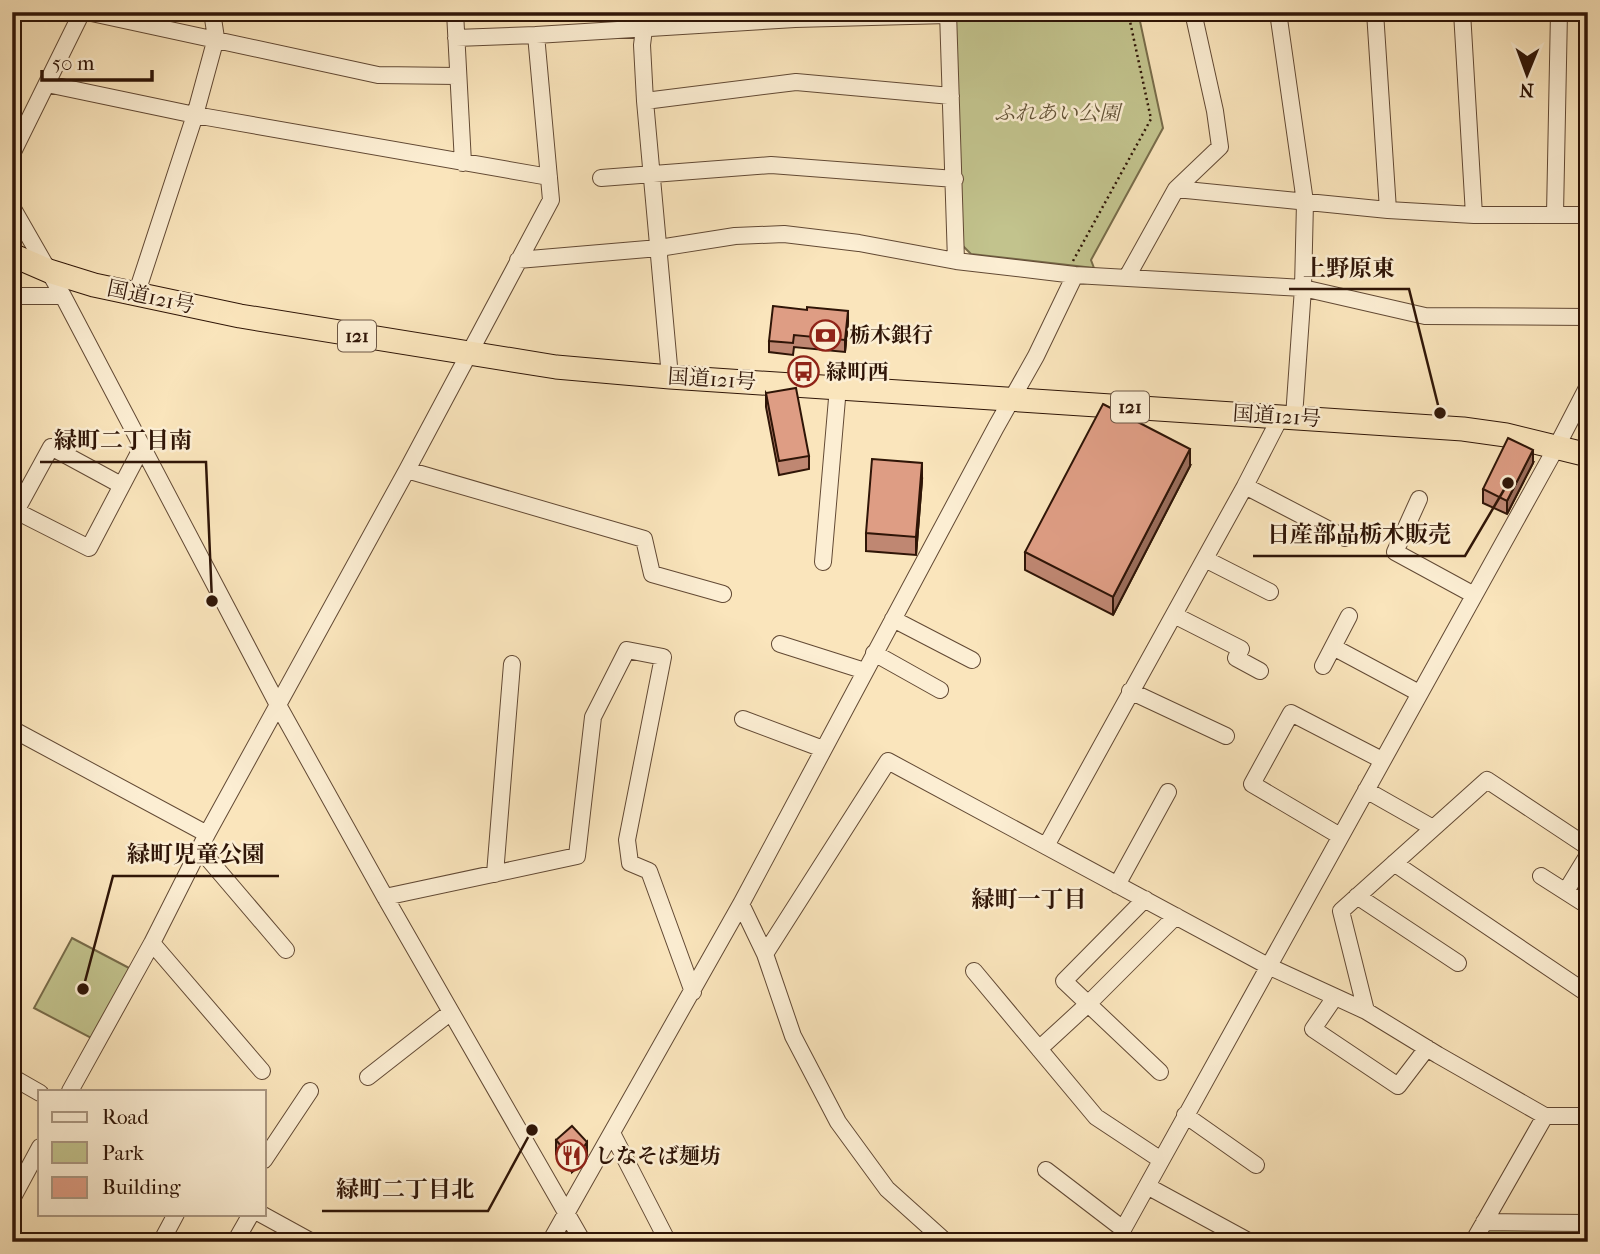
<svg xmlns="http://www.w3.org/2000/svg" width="1600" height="1254" font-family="'IM FELL French Canon','Noto Serif JP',serif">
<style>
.green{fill:#c2c38d;stroke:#786c4a;stroke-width:2}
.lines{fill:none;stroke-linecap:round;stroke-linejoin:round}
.minor-casing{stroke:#624934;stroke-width:18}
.highway-casing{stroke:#2f1507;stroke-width:25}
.path{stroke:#2f1507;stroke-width:2.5;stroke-dasharray:2 3.5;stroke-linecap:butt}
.minor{stroke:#fceed3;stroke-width:16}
.highway{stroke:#fae5bc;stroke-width:23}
.wall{fill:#bf8772;stroke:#2f1507;stroke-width:2}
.shaded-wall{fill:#9b6e5c;stroke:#2f1507;stroke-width:2}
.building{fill:#de9d84;stroke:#2f1507;stroke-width:2}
.labels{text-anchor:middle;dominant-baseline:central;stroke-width:5;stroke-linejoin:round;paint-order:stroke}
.shield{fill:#fceed3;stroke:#6c5644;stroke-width:2}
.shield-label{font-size:19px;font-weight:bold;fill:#2f1507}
.park-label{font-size:21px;font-style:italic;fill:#625236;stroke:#fceed3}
.street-label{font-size:21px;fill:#2f1507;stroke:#fceed3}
.poi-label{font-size:21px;font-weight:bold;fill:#2f1507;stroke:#fceed3;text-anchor:start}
.neighbourhood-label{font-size:23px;font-weight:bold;fill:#2f1507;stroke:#fceed3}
.leader{fill:none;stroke:#2f1507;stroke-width:2.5}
.callout-dot{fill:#2f1507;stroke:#fceed3;stroke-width:2.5}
.callout-label{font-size:23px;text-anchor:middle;font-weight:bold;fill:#2f1507;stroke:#fceed3;stroke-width:5;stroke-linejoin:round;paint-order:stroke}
</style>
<rect width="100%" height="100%" fill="#fae5bc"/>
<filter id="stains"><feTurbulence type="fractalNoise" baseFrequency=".00286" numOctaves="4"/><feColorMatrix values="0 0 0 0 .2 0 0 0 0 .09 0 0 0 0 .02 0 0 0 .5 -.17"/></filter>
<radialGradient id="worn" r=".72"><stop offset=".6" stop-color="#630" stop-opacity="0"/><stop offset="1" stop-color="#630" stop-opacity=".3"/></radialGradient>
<path class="green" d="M953,12H1138L1163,128L1091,260L1094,268L971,254L961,244Z
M72,938L131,969L93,1039L34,1008Z
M1493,1227H1588V1242H1478L1483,1233Z"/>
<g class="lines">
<defs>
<path id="minor" d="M87,12L378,75L457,76
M455,12L463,163
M652,12L644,29L642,45L645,101L670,377
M948,12L956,261
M1278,12L1305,202L1303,288L1294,417
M1375,12L1388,210
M1462,12L1474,215
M456,38L536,35L795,19L948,15
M47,84L195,115L549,177
M645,101L796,82L951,96
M12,154L82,12
M601,178L771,165L955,179
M1176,189L1388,210L1474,215H1588
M12,207L63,296L278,705L385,897L583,1242
M1555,214L1559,12
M518,260L659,248L735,236L784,234L859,243L956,261L1075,275L1303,288L1425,316L1588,317
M1127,277L1176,189L1220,147L1215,111L1193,12
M136,295L195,115L216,38L212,12
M12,296H63
M407,470L644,539L652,574L723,594
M121,485L51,447L16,511L89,548L141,449
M1245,486L1345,538
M1419,499L1395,552L1474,595
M1205,559L1270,592
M823,562L838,387
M1174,615L1241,649L1236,658L1260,671
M893,619L972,660
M780,644L865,671
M1333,647L1419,693
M874,653L940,690
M1323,666L1349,616
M1130,691L1226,736
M743,719L823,749
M12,729L207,834
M1366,790L1433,828
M1340,836L1252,784L1291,713L1382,760
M1046,846L1245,486L1281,416
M199,848L286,950
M1394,863L1588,994
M495,874L512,664
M1541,876L1588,906
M1117,885L1168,792
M1566,891L1588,855
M1357,896L1458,963
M385,897L577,856L593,717L627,650L663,657L627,840L630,863L649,871L693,992
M1145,899L1064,981L1160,1072
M741,904L765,954L793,1036L838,1122L887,1189L946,1242
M152,943L262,1071
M765,954L888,761L1268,966L1366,1011L1438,1055L1545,1116H1588
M974,971L1096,1117L1161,1160
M1335,997L1313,1029L1398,1086L1427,1048
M1366,1011L1341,911L1487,780L1588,847
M1039,1049L1088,1004L1176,916
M12,1077L40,1093
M368,1077L451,1012
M70,1091L152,943L207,834L407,470L551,200L536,35
M1185,1115L1256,1165
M612,1133L668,1242
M264,1160L310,1091
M1046,1170L1123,1229
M1147,1186L1250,1242
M12,1199L40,1147
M261,1214L312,1242
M1484,1222L1588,1223
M161,1242L176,1214
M235,1242L251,1214
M550,1242L741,904L996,427L1036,356L1075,275
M1116,1242L1557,446L1588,386
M1473,1242L1545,1116"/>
<path id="highway" d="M12,255L49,271L94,285L240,316L556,367L670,377L1463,429L1506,435L1588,455"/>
</defs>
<use href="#minor" class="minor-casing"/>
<use href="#highway" class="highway-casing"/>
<path class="path" d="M1073,261L1151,119L1128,12"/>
<use href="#minor" class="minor"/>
<use href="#highway" class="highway"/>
</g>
<path class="wall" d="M848,322L845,352L794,347L793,355L769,352V341Z
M766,393L809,456V469L779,475L766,407Z
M1588,413V433L1586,432V419Z
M1533,463L1507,514L1483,503V489Z
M1190,466L1113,615L1025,570V552Z
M922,480L916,555L866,551V533Z
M556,1140L587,1155L582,1163L572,1172L556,1154Z"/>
<path class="shaded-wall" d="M848,311V322L845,352V340Z
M1190,449V466L1113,615V597Z
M1533,450V463L1507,514V501Z
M922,463V480L916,555V537Z
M587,1142V1155L582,1163L572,1172V1159Z"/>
<path class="building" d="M773,306L807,310V307L848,311L845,340L794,335L793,343L769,341Z
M796,388L809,456L779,461L766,393Z
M1103,404L1190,449L1113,597L1025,552Z
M1508,438L1533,450L1507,501L1483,489Z
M872,459L922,463L916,537L866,533Z
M572,1126L587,1142L582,1150L572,1159L556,1140Z"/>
<defs>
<symbol id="bank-ring" viewBox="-11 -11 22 22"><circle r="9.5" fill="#fceed3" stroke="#8f2418" stroke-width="1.5"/><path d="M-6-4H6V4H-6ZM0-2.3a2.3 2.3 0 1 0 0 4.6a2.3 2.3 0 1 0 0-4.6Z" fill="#8f2418"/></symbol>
<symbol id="bus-ring" viewBox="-11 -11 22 22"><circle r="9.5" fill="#fceed3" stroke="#8f2418" stroke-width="1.5"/><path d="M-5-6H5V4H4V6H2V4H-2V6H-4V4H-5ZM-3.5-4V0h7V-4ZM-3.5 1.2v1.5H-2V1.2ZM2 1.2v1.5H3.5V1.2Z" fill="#8f2418"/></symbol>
<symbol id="restaurant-ring" viewBox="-11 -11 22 22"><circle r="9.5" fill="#fceed3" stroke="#8f2418" stroke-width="1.5"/><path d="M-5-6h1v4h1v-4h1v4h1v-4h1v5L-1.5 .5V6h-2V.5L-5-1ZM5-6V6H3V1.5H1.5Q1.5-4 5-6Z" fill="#8f2418"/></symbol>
</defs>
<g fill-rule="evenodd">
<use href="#bank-ring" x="808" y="318" width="35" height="35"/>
<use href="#bus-ring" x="786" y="354" width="35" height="35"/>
<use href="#restaurant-ring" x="554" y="1138" width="35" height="35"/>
</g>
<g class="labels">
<g class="shield">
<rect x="338" y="320.5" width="38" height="31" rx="5"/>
<rect x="1111" y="391.5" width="38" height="31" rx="5"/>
</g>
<g class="shield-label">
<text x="357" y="336">121</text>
<text x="1130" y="407">121</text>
</g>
<g class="park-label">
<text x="1057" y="113">ふれあい公園</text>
</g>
<g class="street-label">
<text transform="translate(151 297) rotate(12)">国道121号</text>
<text transform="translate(712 379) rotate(4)">国道121号</text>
<text transform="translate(1277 416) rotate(4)">国道121号</text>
</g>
<g class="poi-label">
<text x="849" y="335">栃木銀行</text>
<text x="826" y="372">緑町西</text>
<text x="595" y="1156">しなそば麺坊</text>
</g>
<g class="neighbourhood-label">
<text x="1029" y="899">緑町一丁目</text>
</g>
</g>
<path class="leader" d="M1440 413L1409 289H1289M212 601L206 462H40M1508 483L1465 556H1253M83 989L113 876H279M532 1130L488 1211H322"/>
<g class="callout-dot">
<circle cx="1440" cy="413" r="7"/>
<circle cx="212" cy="601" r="7"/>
<circle cx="1508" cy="483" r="7"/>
<circle cx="83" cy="989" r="7"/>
<circle cx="532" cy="1130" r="7"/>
</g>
<g class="callout-label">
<text x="1349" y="276">上野原東</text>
<text x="123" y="448">緑町二丁目南</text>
<text x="1359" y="542">日産部品栃木販売</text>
<text x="196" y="862">緑町児童公園</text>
<text x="405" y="1197">緑町二丁目北</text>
</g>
<rect width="1600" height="1254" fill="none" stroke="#fae5bc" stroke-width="42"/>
<rect x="14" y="14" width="1572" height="1226" fill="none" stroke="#2f1507" stroke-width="3.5"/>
<rect x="21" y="21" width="1558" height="1212" fill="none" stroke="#2f1507" stroke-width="2"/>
<rect x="38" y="1090" width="228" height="126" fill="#fceed3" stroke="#aa9781" stroke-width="2"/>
<rect x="52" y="1112" width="35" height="10" fill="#fceed3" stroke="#aa9781" stroke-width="2"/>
<text x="102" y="1124" font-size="21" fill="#2f1507">Road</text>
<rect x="52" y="1142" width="35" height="21" fill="#c2c38d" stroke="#aa9781" stroke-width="2"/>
<text x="102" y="1160" font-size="21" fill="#2f1507">Park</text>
<rect x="52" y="1177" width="35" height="21" fill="#de9d84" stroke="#aa9781" stroke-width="2"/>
<text x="102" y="1194" font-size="21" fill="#2f1507">Building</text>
<g transform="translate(1527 74) rotate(181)" stroke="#fceed3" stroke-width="5" paint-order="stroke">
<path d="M0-5L12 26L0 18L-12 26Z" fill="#2f1507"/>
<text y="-10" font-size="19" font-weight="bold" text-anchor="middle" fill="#2f1507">N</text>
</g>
<path d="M42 70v10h110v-10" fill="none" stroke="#2f1507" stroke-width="3.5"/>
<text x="52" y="70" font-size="21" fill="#2f1507" stroke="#fceed3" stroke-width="5" paint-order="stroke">50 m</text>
<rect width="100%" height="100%" filter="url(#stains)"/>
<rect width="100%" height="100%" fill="url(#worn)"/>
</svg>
